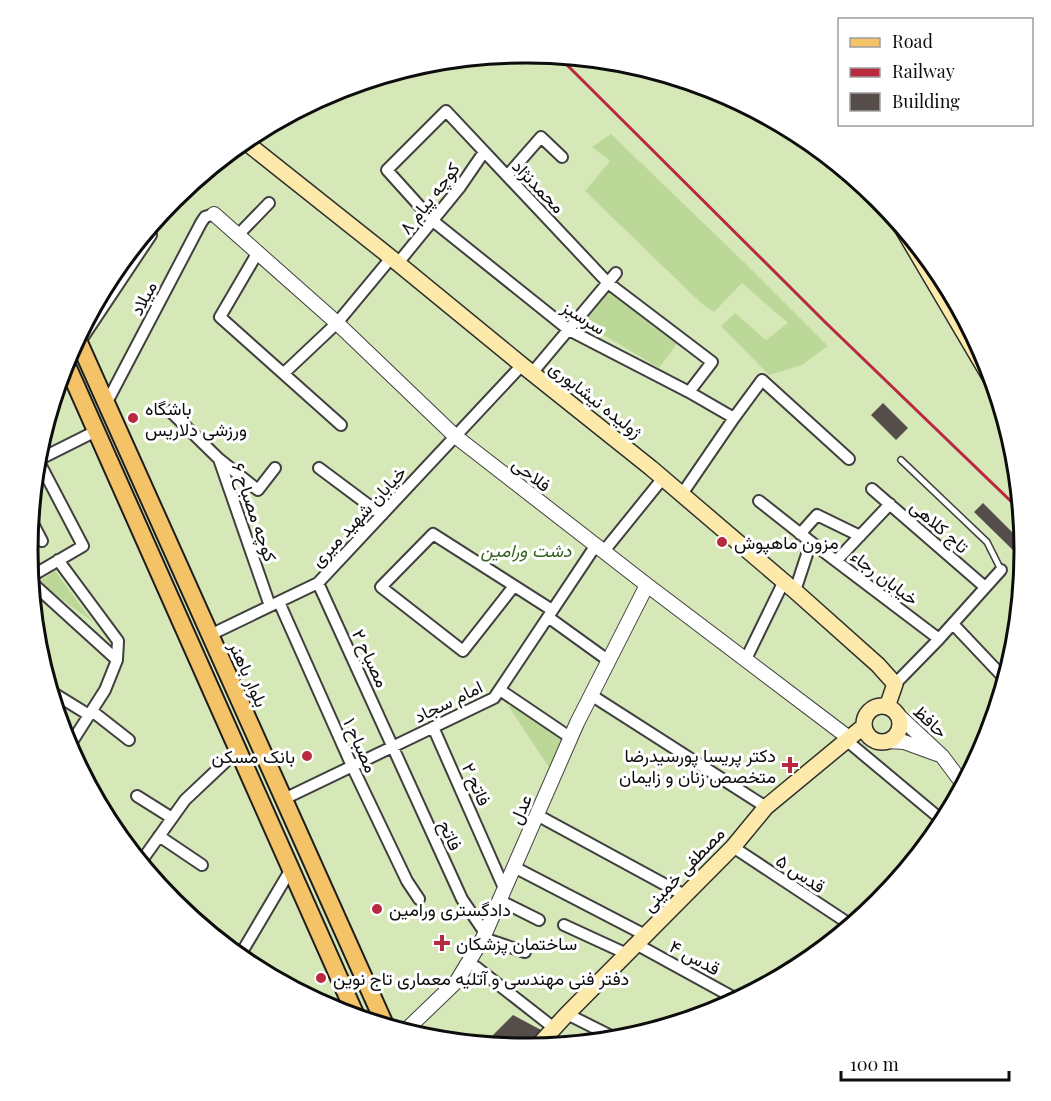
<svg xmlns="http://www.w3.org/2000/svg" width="1051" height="1101" font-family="'Playfair Display',Vazirmatn,serif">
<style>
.green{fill:#d6e8b8}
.forest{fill:#bcd898}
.building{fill:#554d4a}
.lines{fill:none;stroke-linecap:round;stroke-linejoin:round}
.service-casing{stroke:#404040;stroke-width:8}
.minor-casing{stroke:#404040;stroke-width:14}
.tertiary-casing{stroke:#404040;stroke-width:16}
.secondary-casing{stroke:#2f2f2f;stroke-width:18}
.primary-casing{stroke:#1e1e1e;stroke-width:20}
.service{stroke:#fff;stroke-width:5}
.minor{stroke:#fff;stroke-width:10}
.tertiary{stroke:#fff;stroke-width:14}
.secondary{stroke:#fdeaaa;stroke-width:15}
.primary{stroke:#f4c267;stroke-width:16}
.rail{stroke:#b92940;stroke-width:3}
.poi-dot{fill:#b92940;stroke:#fff;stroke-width:2}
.labels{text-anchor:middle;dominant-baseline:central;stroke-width:6;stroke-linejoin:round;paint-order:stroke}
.street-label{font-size:18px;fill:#0d0d0d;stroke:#fff}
.poi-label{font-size:18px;fill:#0d0d0d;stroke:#fff;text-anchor:start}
.park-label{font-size:18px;font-style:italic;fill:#35631f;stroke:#fff}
.rim{fill:none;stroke:#0d0d0d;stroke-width:3}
</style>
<rect width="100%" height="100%" fill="#fef9ed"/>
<path class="green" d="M29 550a497 497 0 1 1 994 0a497 497 0 1 1-994 0Z"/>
<path class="forest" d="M611,134L749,267L828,346L802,365L769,375L721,326L735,313L766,340L788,323L742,283L714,312L701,303L585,191L610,161L592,147Z
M609,292L678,342L659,368L582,322Z
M55,571L93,622L38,582Z
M513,704L565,741L550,769L509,707Z"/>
<path class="building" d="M883,403L908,428L896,440L871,415Z
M983,503L1023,543V560L974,512Z
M513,1015L543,1031L526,1049L483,1045Z"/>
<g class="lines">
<defs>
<path id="service" d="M901,460L987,542L1001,570"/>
<path id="minor" d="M507,176L541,137L562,157
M238,235L269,203
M258,252L220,317L341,425
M398,263L460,187L484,152
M79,343L151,235
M284,373L337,323L391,258
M532,373L616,273
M689,392L712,362L608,283L446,111L387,170L433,221L569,330L689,392L734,418
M106,404L201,223L205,217L214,214
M170,411L219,459L270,606
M219,459L258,490L275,468
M36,461L96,431
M319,468L382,515
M872,489L985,587
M682,494L734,418L762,380L849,459
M759,501L811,542L939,639
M30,518L42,541
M800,534L817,515L860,536
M604,551L663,478
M58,560L118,641L117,660L105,690L68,748
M836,561L890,504
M30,577L83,546L38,460
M30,581L117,660
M318,583L462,899L485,933
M514,586L463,651L381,587L433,534L552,610
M795,591L811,542
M279,602L352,766L407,881L419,899
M548,617L609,661
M953,624L1005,679
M210,635L318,583L522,365
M746,659L784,581
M895,684L939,639L1001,570
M500,690L571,738
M50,691L89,715
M591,695L766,807
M92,711L129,740
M433,727L504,888
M846,740L943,821
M137,796L172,818
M284,799L494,698L596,545
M537,815L686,896
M159,836L202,865
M733,847L851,925
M140,863L185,800L238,750
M514,867L645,935
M499,900L539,920
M186,914L191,917
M564,925L627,954
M483,938L525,952
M636,944L738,1000
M239,957L291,869
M476,967L554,1028
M567,1014L619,1040"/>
<path id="tertiary" d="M214,214L337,323L455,436L647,585L849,738
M897,714L942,756L963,784
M888,741L904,742L937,754
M404,1032L457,981L483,938L577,723L647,585"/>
<path id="secondary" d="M243,140L384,252L522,365L651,468L795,591L878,665L895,684L887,707
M901,226L993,382
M864 724a18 18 0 1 1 36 0a18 18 0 1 1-36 0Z
M536,1048L567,1014L733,847L766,807L864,726"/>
<path id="primary" d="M77,338L386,1027
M65,361L357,1018"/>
</defs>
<use href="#service" class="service-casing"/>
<use href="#minor" class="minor-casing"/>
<use href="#tertiary" class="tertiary-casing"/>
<use href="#secondary" class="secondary-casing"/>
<use href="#primary" class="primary-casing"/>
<use href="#service" class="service"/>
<use href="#minor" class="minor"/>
<use href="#tertiary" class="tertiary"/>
<use href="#secondary" class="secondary"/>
<use href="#primary" class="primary"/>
<path class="rail" d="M557,55L825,322L1020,510"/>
</g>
<g class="poi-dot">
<circle cx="133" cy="418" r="6"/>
<circle cx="722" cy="542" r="6"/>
<circle cx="307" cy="756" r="6"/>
<path d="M787 756h6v6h6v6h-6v6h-6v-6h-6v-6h6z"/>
<circle cx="377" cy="909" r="6"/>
<path d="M439 934h6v6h6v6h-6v6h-6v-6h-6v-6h6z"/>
<circle cx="321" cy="978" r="6"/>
</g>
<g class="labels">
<g class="street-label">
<text transform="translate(539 186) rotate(46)">محمدنژاد</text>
<text transform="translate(429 198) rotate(-52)">کوچه پیام ۸</text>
<text transform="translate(143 298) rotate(-62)">میلاد</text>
<text transform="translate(584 317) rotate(32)">سرسبز</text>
<text transform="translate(596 399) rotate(38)">ژولیده نیشابوری</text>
<text transform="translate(532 474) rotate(38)">فلاحی</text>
<text transform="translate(255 512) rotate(71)">کوچه مصباح ۶</text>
<text transform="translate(358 516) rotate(-47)">خیابان شهید میری</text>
<text transform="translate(940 526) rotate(41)">تاج کلاهی</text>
<text transform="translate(885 577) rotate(37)">خیابان رجاء</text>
<text transform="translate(371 658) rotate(65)">مصباح ۲</text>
<text transform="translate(249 674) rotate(66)">بلوار باهنر</text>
<text transform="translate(448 701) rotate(-26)">امام سجاد</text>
<text transform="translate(931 721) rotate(43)">حافظ</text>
<text transform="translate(361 745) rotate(66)">مصباح ۱</text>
<text transform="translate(477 784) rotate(66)">فاتح ۲</text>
<text transform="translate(520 809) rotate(-66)">عدل</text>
<text transform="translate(451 835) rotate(66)">فاتح</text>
<text transform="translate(683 869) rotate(-46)">مصطفی خمینی</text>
<text transform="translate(801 873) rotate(34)">قدس ۵</text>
<text transform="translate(695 957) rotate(28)">قدس ۴</text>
</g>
<g class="poi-label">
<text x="145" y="408">باشگاه<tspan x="145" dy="21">ورزشی دلاریس</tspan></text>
<text x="734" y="542">مزون ماهپوش</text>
<text x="776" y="755" text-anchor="end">دکتر پریسا پورسیدرضا<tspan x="776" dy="21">متخصص زنان و زایمان</tspan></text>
<text x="295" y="756" text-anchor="end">بانک مسکن</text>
<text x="389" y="909">دادگستری ورامین</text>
<text x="456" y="943">ساختمان پزشکان</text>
<text x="333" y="978">دفتر فنی مهندسی و آتلیه معماری تاج نوین</text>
</g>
<g class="park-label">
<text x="526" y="550">دشت ورامین</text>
</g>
</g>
<path d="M0 0H1051V1101H0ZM525 63H527A487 487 0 0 1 1014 550V551A487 487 0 0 1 527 1038H525A487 487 0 0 1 38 551V550A487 487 0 0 1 525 63Z" fill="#fff" fill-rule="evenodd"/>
<path class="rim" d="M525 63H527A487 487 0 0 1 1014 550V551A487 487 0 0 1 527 1038H525A487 487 0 0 1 38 551V550A487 487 0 0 1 525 63Z"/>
<rect x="838" y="18" width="195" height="108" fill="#ffffff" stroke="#9e9e9e" stroke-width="1.5"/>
<rect x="850" y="38" width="30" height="9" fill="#f4c267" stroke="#9e9e9e" stroke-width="1.5"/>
<text x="892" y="48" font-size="18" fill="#0d0d0d">Road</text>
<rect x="850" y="68" width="30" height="9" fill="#b92940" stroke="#9e9e9e" stroke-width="1.5"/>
<text x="892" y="78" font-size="18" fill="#0d0d0d">Railway</text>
<rect x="850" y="93" width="30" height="18" fill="#554d4a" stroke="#9e9e9e" stroke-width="1.5"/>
<text x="892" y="108" font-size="18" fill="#0d0d0d">Building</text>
<path d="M841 1071v9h168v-9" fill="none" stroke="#0d0d0d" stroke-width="3"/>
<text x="850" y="1071" font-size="18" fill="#0d0d0d" stroke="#ffffff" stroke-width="4.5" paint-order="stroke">100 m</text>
</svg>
